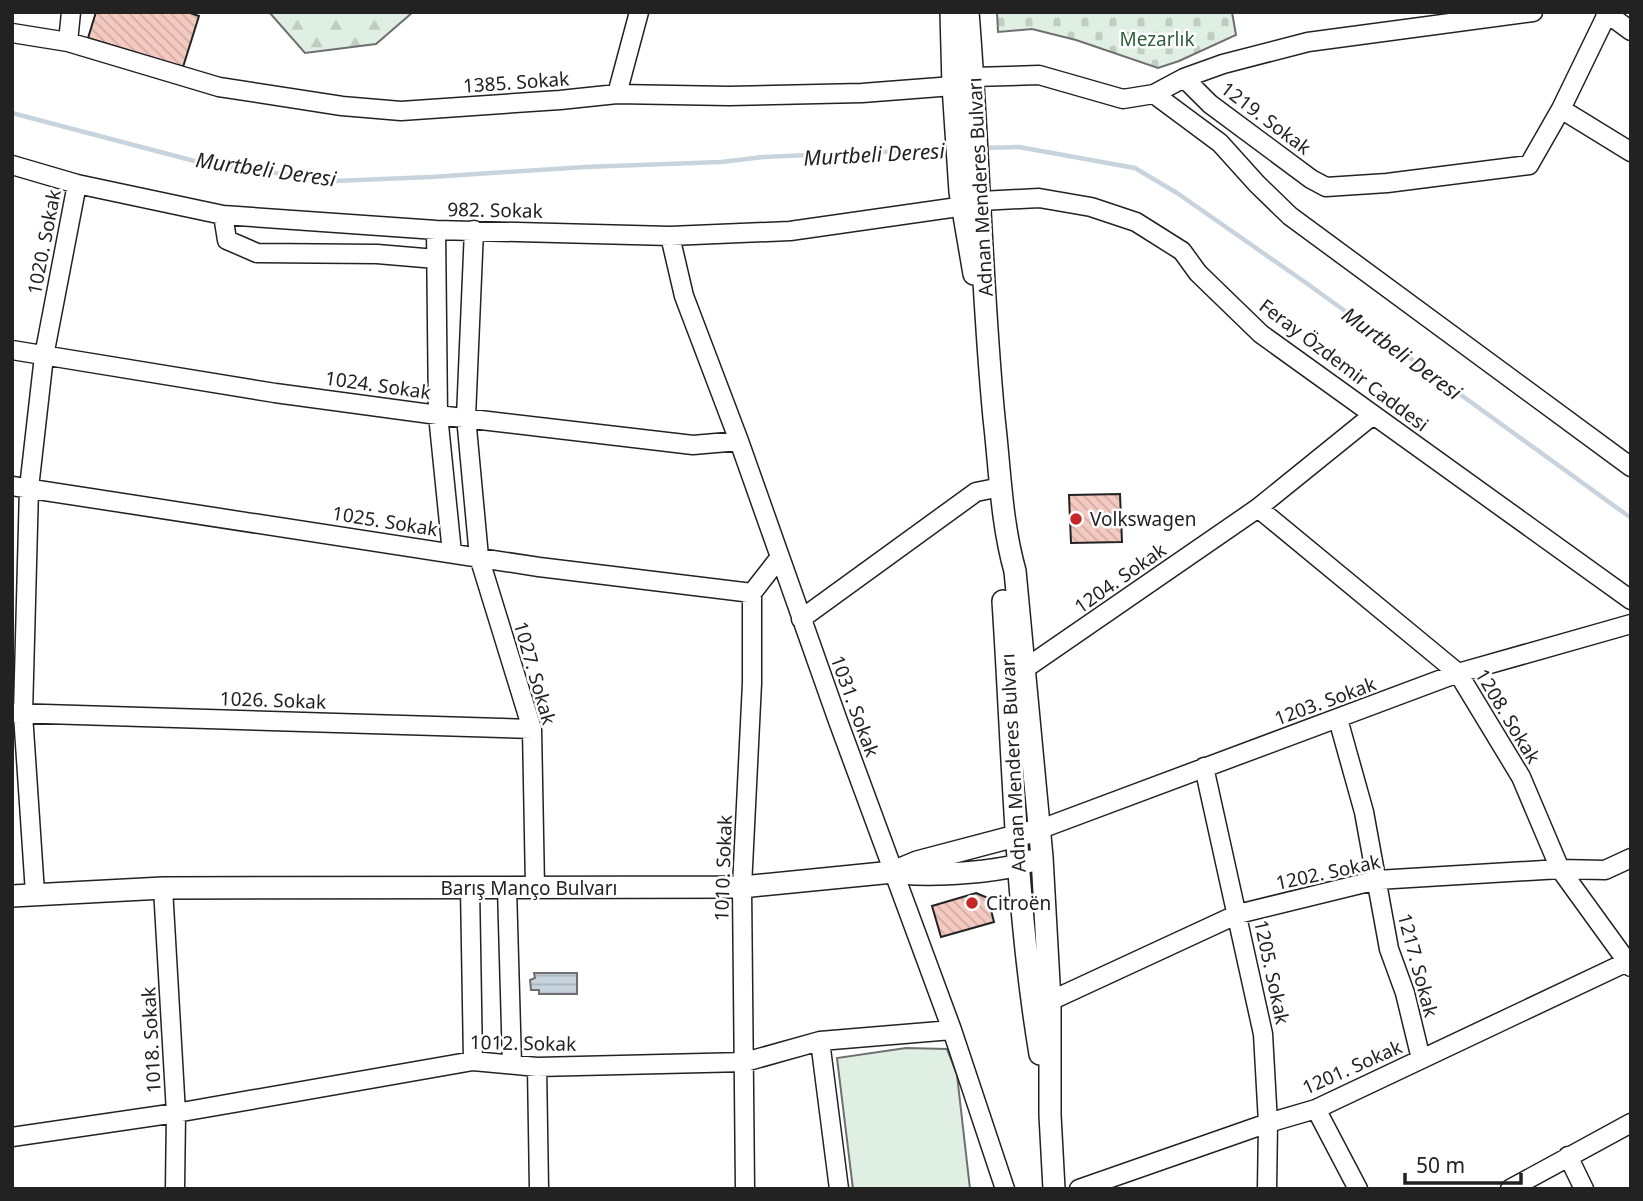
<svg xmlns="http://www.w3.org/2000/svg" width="1643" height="1201" font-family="'Noto Sans',sans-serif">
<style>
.forest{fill:url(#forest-firs);stroke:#6f6f6f;stroke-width:2}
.cemetery{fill:url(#cemetery-stones);stroke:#6f6f6f;stroke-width:2}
.green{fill:#e0efe3;stroke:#6f6f6f;stroke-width:2}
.water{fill:url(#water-rules);stroke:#6f6f6f;stroke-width:2}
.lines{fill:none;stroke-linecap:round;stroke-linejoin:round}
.stream{stroke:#c7d3dd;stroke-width:4.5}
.building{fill:url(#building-back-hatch);stroke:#222;stroke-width:2}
.minor-casing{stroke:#222;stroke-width:21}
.major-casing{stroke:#222;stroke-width:24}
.minor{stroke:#fff;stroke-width:18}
.major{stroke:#fff;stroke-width:21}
.poi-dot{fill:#c62828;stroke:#fff;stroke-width:2.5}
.labels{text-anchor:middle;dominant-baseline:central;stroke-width:5;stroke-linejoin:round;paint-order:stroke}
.park-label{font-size:19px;fill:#2f5e38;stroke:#fff}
.street-label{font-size:19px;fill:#222;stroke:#fff}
.poi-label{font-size:19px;fill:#222;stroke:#fff;text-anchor:start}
.water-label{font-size:21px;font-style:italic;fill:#222;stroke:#fff}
</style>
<defs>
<pattern id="forest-firs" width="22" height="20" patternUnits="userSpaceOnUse" patternTransform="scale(1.75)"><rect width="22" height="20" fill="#e0efe3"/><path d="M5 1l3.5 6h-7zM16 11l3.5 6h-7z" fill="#c0cdc2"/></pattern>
<pattern id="cemetery-stones" width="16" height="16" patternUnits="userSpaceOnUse" patternTransform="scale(1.75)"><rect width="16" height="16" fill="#e0efe3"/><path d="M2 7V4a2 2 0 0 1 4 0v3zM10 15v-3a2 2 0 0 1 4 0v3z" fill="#c0cdc2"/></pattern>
<pattern id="water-rules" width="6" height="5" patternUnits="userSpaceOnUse" patternTransform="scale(1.75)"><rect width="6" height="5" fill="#c7d3dd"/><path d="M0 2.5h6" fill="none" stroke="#abb5bd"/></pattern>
<pattern id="building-back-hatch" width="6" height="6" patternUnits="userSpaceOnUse" patternTransform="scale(1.75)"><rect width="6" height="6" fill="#f3c9c0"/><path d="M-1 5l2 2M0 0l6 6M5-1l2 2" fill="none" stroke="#d0aca5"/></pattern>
</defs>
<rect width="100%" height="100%" fill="#fff"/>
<path class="forest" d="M269,12H413L376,44L305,53Z"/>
<path class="cemetery" d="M997,12H1232L1236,35L1179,61L1158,68L1076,40L1032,29L998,32Z"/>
<path class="green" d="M906,1048L947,1049L957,1075L970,1189H853L837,1058Z"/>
<path class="water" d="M534,973H577V994H539V990H531L530,980L535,978Z"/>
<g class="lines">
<path class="stream" d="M12,113L202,163L334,181L431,177L585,167L721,162L763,157L952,149
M982,148L1019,147L1135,168L1177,193L1309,285L1631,518"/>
</g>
<path class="building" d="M96,12H187L199,16L183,67L88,38Z
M1120,494L1122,542L1071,543L1069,495Z
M976,893L988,898L994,922L941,937L932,906Z"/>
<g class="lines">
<defs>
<path id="minor" d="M1605,12L1631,31
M12,33L68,42L219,87L342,106L401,111L560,100L617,94L729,96L862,93L953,86L973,77L1039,75L1123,99L1154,94L1184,78L1223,64L1308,42L1533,12
M68,42L71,12
M1184,78L1210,104L1311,179L1326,187L1387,183L1529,165L1561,109L1608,12
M617,94L639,12
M1154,94L1220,143L1257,184L1290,216L1631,467
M1561,109L1631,152
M12,165L77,184L223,215L436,230L670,236L790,231L951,208L981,201L1039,198L1091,207L1136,222L1182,251L1198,273L1261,334L1631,600
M223,215L227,240L257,253L377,254L436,259
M436,230L438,415L452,553
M474,230L466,417L479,557L532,729L535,887
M670,236L684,296L739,441L838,721L952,1030L1005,1189
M12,350L275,393L438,415L693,445L739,441
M12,486L539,567L752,593
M1258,508L1458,673L1521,777L1560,869L1631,967
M801,619L976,492L1001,487
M1023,670L1258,508L1373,415
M12,713L532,729
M1338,719L1364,812L1389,949L1405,993L1421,1059
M1204,767L1263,1034L1268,1123L1267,1189
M1038,830L1458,673L1631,624
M163,888L176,1113L175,1189
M470,888L473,1061
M507,888L512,1064
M35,893L23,714L29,488L44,356L77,184
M1050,1001L1238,914L1377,880L1560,869L1605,870L1631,858
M820,1041L839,1189
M537,1067L539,1189
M1316,1109L1358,1189
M12,1137L176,1113L473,1061L537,1067L745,1062L820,1041L952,1030
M1568,1156L1584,1189
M745,1189L742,887L752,683V593L780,557
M1079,1189L1268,1123L1316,1109L1627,962L1631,958
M1510,1189L1631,1123"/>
<path id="major" d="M951,12L953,86L960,192L974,274
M968,12C979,147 981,283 994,418C1000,469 1001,521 1015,571L1042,857L1050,1001V1115L1054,1189
M1003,601C1013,752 1015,904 1040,1054
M902,873C934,876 1000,873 1030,861
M12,896L163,888L742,887L893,872L917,862L1038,830"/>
</defs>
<use href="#minor" class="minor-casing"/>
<use href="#major" class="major-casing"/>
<use href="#minor" class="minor"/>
<use href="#major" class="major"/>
</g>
<g class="poi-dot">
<circle cx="1076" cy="519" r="7"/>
<circle cx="972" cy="903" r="7"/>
</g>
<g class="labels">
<g class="park-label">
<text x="1157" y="39">Mezarlık</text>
</g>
<g class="street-label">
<text transform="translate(516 82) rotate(-4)">1385. Sokak</text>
<text transform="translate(1266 118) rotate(37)">1219. Sokak</text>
<text transform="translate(980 187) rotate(-93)">Adnan Menderes Bulvarı</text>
<text transform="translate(495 210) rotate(1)">982. Sokak</text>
<text transform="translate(44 242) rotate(-79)">1020. Sokak</text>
<text transform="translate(1344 365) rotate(37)">Feray Özdemir Caddesi</text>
<text transform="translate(378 385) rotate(8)">1024. Sokak</text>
<text transform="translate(385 521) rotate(9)">1025. Sokak</text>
<text transform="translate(1120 578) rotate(-35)">1204. Sokak</text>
<text transform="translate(535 673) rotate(74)">1027. Sokak</text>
<text transform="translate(273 700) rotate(2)">1026. Sokak</text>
<text transform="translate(1325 701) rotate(-20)">1203. Sokak</text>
<text transform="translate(855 706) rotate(70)">1031. Sokak</text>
<text transform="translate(1508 716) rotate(59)">1208. Sokak</text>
<text transform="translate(1013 763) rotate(-93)">Adnan Menderes Bulvarı</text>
<text transform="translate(723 868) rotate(-88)">1010. Sokak</text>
<text transform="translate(1328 872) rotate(-12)">1202. Sokak</text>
<text x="529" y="888">Barış Manço Bulvarı</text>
<text transform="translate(1418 965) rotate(75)">1217. Sokak</text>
<text transform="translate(1272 972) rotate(78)">1205. Sokak</text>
<text transform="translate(151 1040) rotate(-93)">1018. Sokak</text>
<text transform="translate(523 1043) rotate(1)">1012. Sokak</text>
<text transform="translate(1352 1067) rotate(-24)">1201. Sokak</text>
</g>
<g class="poi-label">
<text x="1090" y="519">Volkswagen</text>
<text x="986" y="903">Citroën</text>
</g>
<g class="water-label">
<text transform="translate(874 154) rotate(-3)">Murtbeli Deresi</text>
<text transform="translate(266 169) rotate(8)">Murtbeli Deresi</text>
<text transform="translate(1402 353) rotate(36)">Murtbeli Deresi</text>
</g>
</g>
<rect width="1643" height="1201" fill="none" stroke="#222222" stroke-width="28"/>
<path d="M1405 1173v10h116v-10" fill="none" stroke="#222222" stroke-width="3.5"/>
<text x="1416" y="1173" font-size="21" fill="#222222" stroke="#ffffff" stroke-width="5" paint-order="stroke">50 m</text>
</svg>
